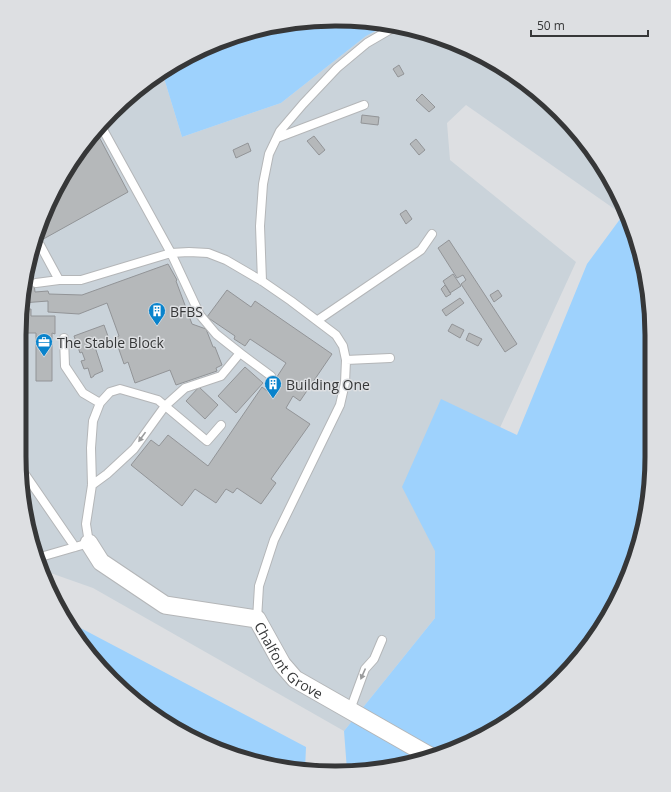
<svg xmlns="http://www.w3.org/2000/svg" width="671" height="792" font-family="'Open Sans',sans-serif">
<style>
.built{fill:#cad3da}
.green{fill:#9ed2fd}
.building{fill:#b5b8ba;stroke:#929497}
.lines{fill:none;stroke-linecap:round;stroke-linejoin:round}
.lane-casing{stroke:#b4b6b8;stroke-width:10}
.street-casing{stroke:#b4b6b8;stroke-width:19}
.lane{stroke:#fff;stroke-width:8}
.street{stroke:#fff;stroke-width:17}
.oneway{fill:#9a9b9c}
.labels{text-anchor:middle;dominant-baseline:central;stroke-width:3;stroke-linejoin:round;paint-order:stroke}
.poi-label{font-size:14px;fill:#363738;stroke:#dddfe2;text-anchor:start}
.street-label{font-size:14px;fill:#363738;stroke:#dddfe2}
.rim{fill:none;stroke:#363738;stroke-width:5}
</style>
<rect width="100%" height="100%" fill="#dddfe2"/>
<path class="built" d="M389,24L397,25L457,43L512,72L559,112L599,160L626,211L623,215L466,105L447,123L450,160L576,262L498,432L435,618L344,731L93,588L42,570L30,538L19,457L22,294L52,196L84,143L127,98L163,75L182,137L281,103L366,36Z"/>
<path class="green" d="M336,19L389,24L366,36L281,103L182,137L163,75L215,43L274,25Z
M626,211L646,274L652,335L651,477L635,558L609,615L559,680L511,720L456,749L377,770H347L344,731L435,618V551L402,487L441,399L517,435L587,264Z
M70,624H73L306,747L305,770H294L234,756L159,720L98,665Z"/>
<path class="building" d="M399,65L404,74L398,77L393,69Z
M422,94L435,107L429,112L416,100Z
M362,115L379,117L378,125L361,123Z
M96,131L128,192L38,242L52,196L84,143Z
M314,136L325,150L319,155L307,141Z
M416,139L425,150L419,155L410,144Z
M248,143L251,151L236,158L233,150Z
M406,210L412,219L406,224L400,214Z
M449,240L517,344L505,352L461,284L466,280L463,275L457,278L438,248Z
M168,264L177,280L176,281L192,324L206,329L213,347H215L222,365L216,368L217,371L176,385L170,370L135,383L128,362L124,364L115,338L119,336L107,303L79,314L48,312V301L22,303V294L25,285L34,284L35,292L48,291L49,294L82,295Z
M453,274L461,286L450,293L443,281Z
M445,285L451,294L446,297L441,289Z
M227,290L251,307L255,301L332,354L300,401L293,396L286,408L310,424L271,479L276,483L261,504L237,488L233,493L226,489L216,503L195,489L182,506L131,465L151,440L159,446L168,435L208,466L262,387L271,394L277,385L273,383L286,363L250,339L245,346L234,339L235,336L207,317Z
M498,290L502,296L494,302L490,295Z
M460,298L464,303L446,316L442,310Z
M31,309V316H55V334L52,333V381H36V333H21V310Z
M452,324L464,330L460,338L448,331Z
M104,325L110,342L95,347L103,371L94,375V376L91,378L88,368L84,369L81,361L85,360L82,352L80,353L74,336Z
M469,333L482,339L478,346L466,340Z
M245,367L263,383L236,413L218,396Z
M199,387L218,405L205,419L186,401Z"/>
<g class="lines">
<defs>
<path id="lane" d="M277,138L364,105
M40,245L59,280H81L171,253L189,252L208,253L226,260L262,281L291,301L336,335L343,346L346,360L345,383L340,405L274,540L259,586L257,619
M262,281L260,226L263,184L269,154L280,131L303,104L337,68L367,43L398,25
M36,283L59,280
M318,320L421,250L432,234
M64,338L65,366L83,393L100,403
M240,353L271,376
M346,360L390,358
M20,467L75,547
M92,485L107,474L134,449L165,406L185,388L221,376L240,353L216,334L200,315L171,253L101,126
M37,558L89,543L86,524L92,485L91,448L93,421L100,403L110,392L120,389L158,400L207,441L221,425
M350,710L365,669L374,659L382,640"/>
<g id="street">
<path id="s1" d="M89,543L101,562L165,605L257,619L282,664L295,679L430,756"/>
</g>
</defs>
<use href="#lane" class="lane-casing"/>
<use href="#street" class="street-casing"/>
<use href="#lane" class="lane"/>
<use href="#street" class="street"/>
</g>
<defs><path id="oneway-solid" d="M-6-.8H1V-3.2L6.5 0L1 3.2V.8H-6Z"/></defs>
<g class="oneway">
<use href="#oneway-solid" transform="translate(142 437) rotate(126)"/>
<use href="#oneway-solid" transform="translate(363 674) rotate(114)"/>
</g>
<defs>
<symbol id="building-pin" viewBox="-11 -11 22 30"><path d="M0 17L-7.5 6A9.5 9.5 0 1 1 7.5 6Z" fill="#0983cc" stroke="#dddfe2"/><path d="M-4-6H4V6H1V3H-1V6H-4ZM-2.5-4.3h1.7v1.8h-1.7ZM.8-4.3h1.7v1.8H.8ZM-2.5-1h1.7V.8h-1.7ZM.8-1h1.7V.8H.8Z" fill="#fff"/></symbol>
<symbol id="office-pin" viewBox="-11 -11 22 30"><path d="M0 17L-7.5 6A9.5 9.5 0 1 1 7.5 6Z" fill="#0983cc" stroke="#dddfe2"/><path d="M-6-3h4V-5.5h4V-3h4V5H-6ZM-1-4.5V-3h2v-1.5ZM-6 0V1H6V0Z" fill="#fff"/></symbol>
</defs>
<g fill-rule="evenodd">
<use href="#building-pin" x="147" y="301" width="20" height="27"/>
<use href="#office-pin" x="34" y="332" width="20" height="27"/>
<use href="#building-pin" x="263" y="374" width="20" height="27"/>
</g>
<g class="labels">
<g class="poi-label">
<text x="170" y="311">BFBS</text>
<text x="57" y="342">The Stable Block</text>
<text x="286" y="384">Building One</text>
</g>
<g class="street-label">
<text stroke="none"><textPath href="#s1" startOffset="246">Chalfont Grove</textPath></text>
</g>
</g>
<path d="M0 0H671V792H0ZM335 26H336A309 309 0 0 1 645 335V457A309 309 0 0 1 336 766H335A309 309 0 0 1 26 457V335A309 309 0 0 1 335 26Z" fill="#dddfe2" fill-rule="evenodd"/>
<path class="rim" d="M335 26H336A309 309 0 0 1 645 335V457A309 309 0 0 1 336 766H335A309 309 0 0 1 26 457V335A309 309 0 0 1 335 26Z"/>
<path d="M531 30v6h117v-6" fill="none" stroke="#363738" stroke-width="2"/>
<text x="537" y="30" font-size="12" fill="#363738" stroke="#dddfe2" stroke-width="3" paint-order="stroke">50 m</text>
</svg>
